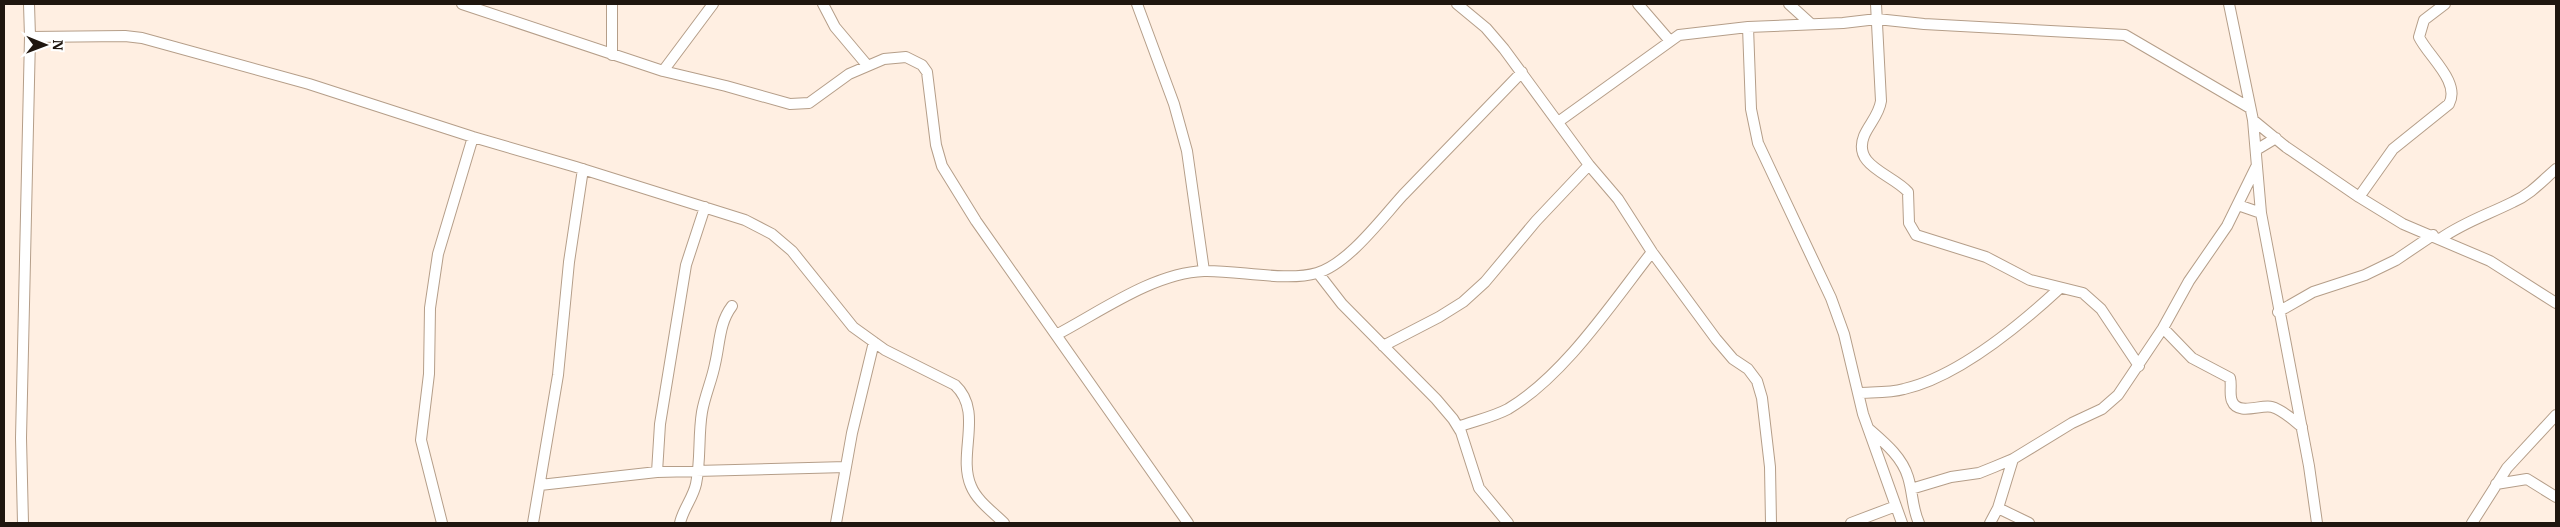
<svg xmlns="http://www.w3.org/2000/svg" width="2560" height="527" font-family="'IBM Plex Serif',serif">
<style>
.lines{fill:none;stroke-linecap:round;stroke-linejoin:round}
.minor-casing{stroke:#b59e89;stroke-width:12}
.minor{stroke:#fff;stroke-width:10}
</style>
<rect width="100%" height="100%" fill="#ffefe2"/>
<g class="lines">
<defs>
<path id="minor" d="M462,4L663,71L726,86L790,104L809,103L849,74L884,59L906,57L922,65L927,72L936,145L942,166L976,221L1188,523
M612,4V55
M823,4L835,27L867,65
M1137,4L1174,104L1187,151L1204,271
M1457,4L1486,28L1504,49L1589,165L1618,199L1652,252L1716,339L1733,359L1748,369L1757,381L1762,398L1770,467L1771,523
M1638,4L1670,41
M1789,4L1811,24
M1876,4L1881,101C1879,115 1869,124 1864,136C1852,166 1892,174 1908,192L1909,223L1916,235L1986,257L2030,280L2083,293L2101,309L2139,366
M2229,4L2253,120L2261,213L2309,466L2317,523
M1748,27L1751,109L1758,143L1831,298L1844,334L1863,414L1902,523
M30,37L125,36L142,38L309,84L473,137L576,167L745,220L772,234L792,251L853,327L885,350L955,385C984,412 957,454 971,486C977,501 993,512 1004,523
M663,71L713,4
M2253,120L2286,147L2359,197L2403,224L2490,261L2556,303
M1558,122L1679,35L1748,27L1843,23L1877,19L1924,24L2125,35L2250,108
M2256,150L2276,138
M2359,197L2393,149L2449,104C2461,82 2428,56 2419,37L2424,20L2445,4
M2238,205L2261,213
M2440,239C2464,222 2487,215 2513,202C2531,194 2542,181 2556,169
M1318,273L1342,304L1436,399L1453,419L1461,432L1479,488L1508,523
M2278,312L2313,292L2365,275L2396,260L2433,235
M2163,328L2192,358L2230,378C2232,385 2229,394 2232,401C2238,416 2261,404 2272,407C2283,410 2293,420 2302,427
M1056,335C1100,312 1153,273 1204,271C1237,270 1286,282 1317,273C1348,264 1382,218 1403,195C1443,154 1482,113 1522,72
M1383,346L1439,317L1463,302L1485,282L1536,221L1589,165
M1858,393C1873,392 1890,393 1904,389C1957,377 2020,325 2060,288
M1458,427C1474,421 1493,417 1508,409C1564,376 1612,303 1652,252
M1869,429C1885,443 1902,457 1908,477C1913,493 1912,508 1919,523
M657,472L660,424L686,265L705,207
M2496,484L2527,479L2556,497
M540,485L657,472L846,467
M1911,489L1951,477L1979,473L1994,467L2013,459L2072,423L2102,409L2118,395L2163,328L2189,281L2227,226L2256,167
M1998,508L2029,523
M23,523L21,438L30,37L29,4
M442,523L421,440L429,374L430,308L438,254L473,137
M533,523L558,375L569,262L583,169
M680,523C683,509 693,498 696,484C701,460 698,436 702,412C705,395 712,380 715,364C720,343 719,323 732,306
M836,523L852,433L874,342
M1851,523L1896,506
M1990,523L1998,508L2013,459
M2472,523L2507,468L2556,415"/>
</defs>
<use href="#minor" class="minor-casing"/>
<use href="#minor" class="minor"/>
</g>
<rect width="2560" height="527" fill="none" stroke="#1f160f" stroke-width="10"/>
<g transform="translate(45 45) rotate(91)" stroke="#ffffff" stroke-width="4" paint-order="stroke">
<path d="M0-4L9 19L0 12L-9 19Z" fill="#1f160f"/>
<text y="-8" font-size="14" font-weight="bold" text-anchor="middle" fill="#1f160f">N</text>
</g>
</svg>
